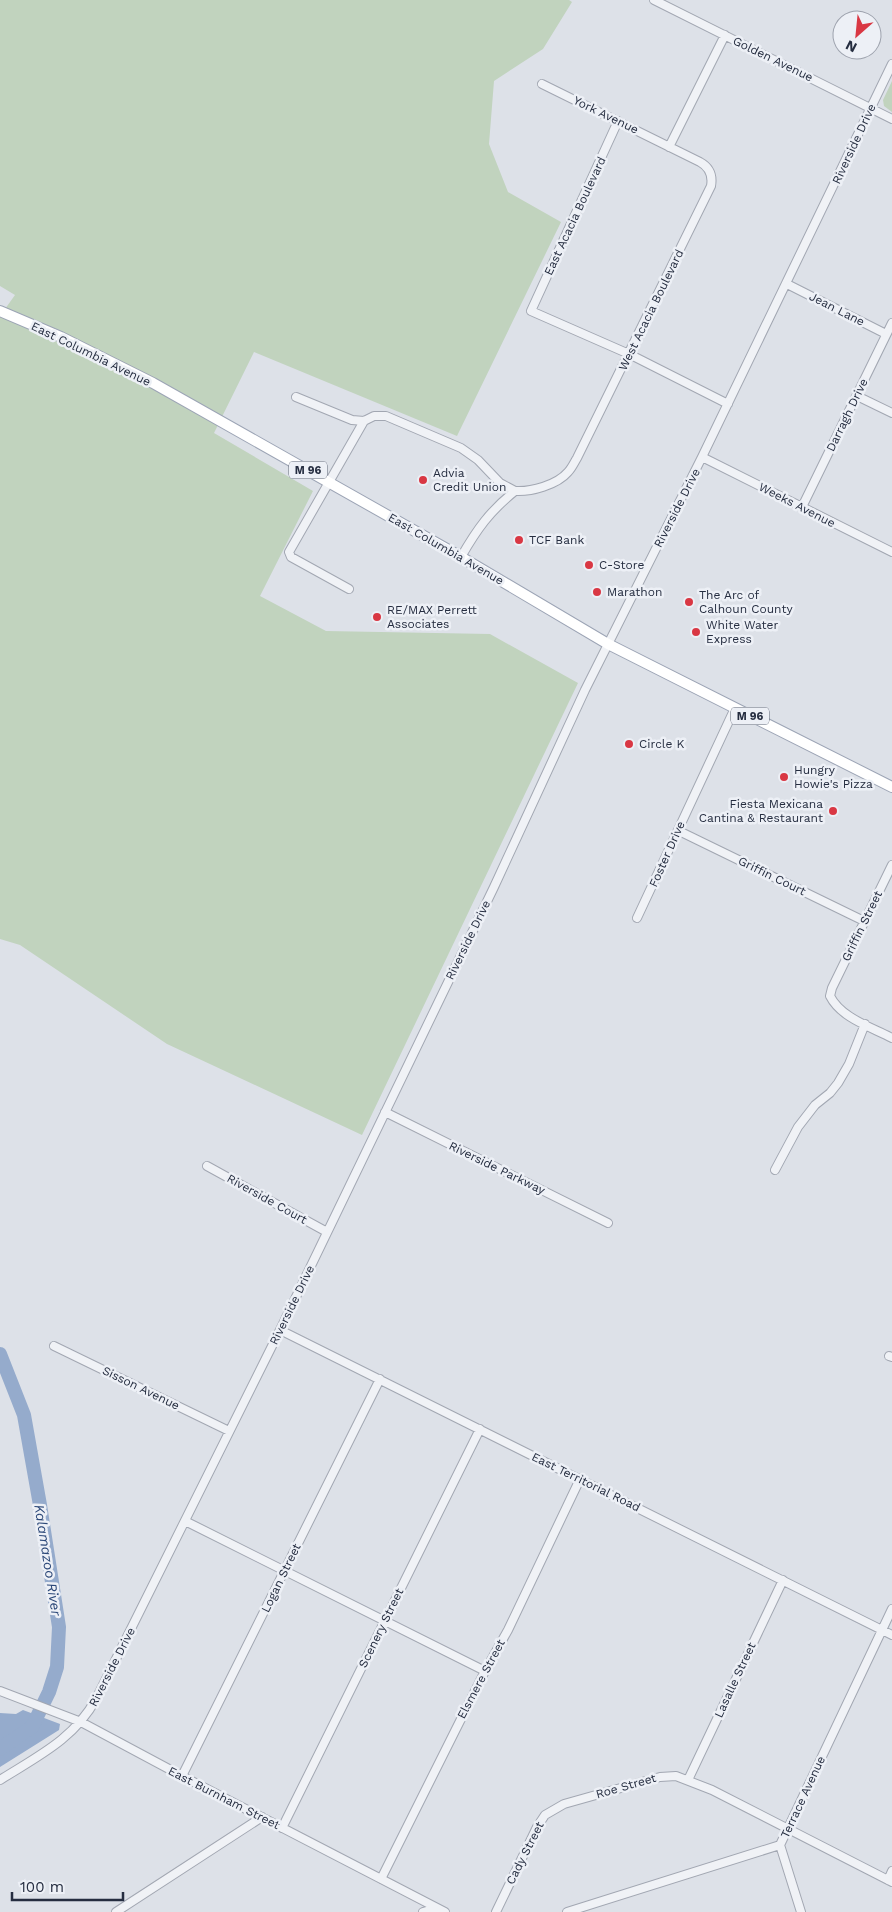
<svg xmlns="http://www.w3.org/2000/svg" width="892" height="1912" font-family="'Work Sans',sans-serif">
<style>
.green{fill:#c1d3be}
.water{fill:#95abcc}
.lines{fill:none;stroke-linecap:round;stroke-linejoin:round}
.river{stroke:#95abcc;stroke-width:14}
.minor-casing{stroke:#a2a7b2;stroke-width:10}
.major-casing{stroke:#9ca4b5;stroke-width:12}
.minor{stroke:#f0f2f6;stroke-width:8}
.major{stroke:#fff;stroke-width:10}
.poi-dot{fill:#d93743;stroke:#edf0f6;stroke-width:2}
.labels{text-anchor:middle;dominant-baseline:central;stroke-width:5;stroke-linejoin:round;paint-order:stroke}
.shield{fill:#edf0f6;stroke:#616877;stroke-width:1}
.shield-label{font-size:11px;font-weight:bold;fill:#252d40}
.street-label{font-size:12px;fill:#252d40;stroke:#edf0f6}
.poi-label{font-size:12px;fill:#252d40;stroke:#edf0f6;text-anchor:start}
.water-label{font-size:14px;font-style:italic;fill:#2c4878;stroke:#edf0f6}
</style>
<rect width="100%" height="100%" fill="#dde1e8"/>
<path class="green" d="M0,0H569L572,2L543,49L494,81L489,144L508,192L561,222L457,436L254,352L214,433L313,491L260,596L326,631L490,634L578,683L362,1135L167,1044L20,945L0,939V316L15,295L0,286Z
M892,81V112L884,106L883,100Z"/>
<path class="water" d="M23,1710L60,1724L59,1730L0,1767V1713L16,1714Z"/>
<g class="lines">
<path class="river" d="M0,1354L24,1415L40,1505L59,1627L57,1667L49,1692L32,1727L0,1749"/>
<defs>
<path id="minor" d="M654,0L892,119
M618,121L531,311L629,354L728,404
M669,147L725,35
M787,284L886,334
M857,396L892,413
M296,397L352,420L364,421L374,416H386L461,448L478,460L500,483L515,491
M702,457L892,552
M802,507L892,323
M461,557C477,529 490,511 515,491C531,492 557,485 568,472C572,468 574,463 577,458L711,186C713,175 709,167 700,162L542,84
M349,589L291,557L289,552L364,421
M679,831L864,921
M892,865L832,988L830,996C841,1018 871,1027 892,1038
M637,918L735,708
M385,1112L608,1223
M207,1166L327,1232
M775,1170L798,1127L815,1105L830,1093L838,1083L849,1064L865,1024
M280,1330L892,1635
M54,1346L229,1431
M889,1356L892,1357
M185,1521L485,1671
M0,1691L81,1722L182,1776L445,1912
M182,1776L380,1379
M0,1780C38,1756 74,1739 96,1699L280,1330L494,887L585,690L702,457L892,64
M688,1780L783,1580
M282,1828L480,1429
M780,1845L801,1912
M381,1879L485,1671L508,1630L580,1479
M888,1880L892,1871
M116,1912L262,1817
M423,1912L437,1908
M496,1912L537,1827L545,1815L564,1804L660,1777L676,1776L712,1790L892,1882
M567,1912L780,1845L892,1609"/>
<path id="major" d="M0,311L61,337L153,383L461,557L608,644L892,787"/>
</defs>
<use href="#minor" class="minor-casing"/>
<use href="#major" class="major-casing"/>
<use href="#minor" class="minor"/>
<use href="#major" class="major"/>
</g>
<g class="poi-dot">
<circle cx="423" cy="480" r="5"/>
<circle cx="519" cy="540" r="5"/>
<circle cx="589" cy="565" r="5"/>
<circle cx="597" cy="592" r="5"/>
<circle cx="689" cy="602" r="5"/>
<circle cx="377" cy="617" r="5"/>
<circle cx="696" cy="632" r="5"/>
<circle cx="629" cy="744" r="5"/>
<circle cx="784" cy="777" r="5"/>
<circle cx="833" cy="811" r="5"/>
</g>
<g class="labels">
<g class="shield">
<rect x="289" y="461.5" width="38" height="17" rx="4"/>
<rect x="731" y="707.5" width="38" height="17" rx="4"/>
</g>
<g class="shield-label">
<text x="308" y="470">M 96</text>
<text x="750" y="716">M 96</text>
</g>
<g class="street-label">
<text transform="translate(773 59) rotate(26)">Golden Avenue</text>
<text transform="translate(606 115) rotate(26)">York Avenue</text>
<text transform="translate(854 144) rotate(-65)">Riverside Drive</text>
<text transform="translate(575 216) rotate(-65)">East Acacia Boulevard</text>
<text transform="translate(837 309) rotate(27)">Jean Lane</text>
<text transform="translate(651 310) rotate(-64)">West Acacia Boulevard</text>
<text transform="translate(91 354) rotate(26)">East Columbia Avenue</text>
<text transform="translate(847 415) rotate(-64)">Darragh Drive</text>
<text transform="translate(797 505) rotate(27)">Weeks Avenue</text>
<text transform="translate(677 508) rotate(-63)">Riverside Drive</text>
<text transform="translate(446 549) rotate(30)">East Columbia Avenue</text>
<text transform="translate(667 854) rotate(-66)">Foster Drive</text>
<text transform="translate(772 876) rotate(26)">Griffin Court</text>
<text transform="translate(862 926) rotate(-64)">Griffin Street</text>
<text transform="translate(468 940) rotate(-64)">Riverside Drive</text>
<text transform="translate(497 1168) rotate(26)">Riverside Parkway</text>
<text transform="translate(267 1199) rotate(29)">Riverside Court</text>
<text transform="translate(292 1305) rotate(-64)">Riverside Drive</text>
<text transform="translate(141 1388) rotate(26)">Sisson Avenue</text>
<text transform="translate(586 1482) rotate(26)">East Territorial Road</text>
<text transform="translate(281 1578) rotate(-64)">Logan Street</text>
<text transform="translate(381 1628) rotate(-64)">Scenery Street</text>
<text transform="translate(112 1667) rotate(-63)">Riverside Drive</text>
<text transform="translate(481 1679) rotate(-62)">Elsmere Street</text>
<text transform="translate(735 1680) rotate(-65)">Lasalle Street</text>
<text transform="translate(626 1786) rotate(-16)">Roe Street</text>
<text transform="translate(803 1797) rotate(-65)">Terrace Avenue</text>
<text transform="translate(224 1798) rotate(27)">East Burnham Street</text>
<text transform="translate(525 1853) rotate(-63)">Cady Street</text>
</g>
<g class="poi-label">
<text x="433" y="473">Advia<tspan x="433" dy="14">Credit Union</tspan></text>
<text x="529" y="540">TCF Bank</text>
<text x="599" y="565">C-Store</text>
<text x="607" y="592">Marathon</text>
<text x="699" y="595">The Arc of<tspan x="699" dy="14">Calhoun County</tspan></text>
<text x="387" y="610">RE/MAX Perrett<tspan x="387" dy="14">Associates</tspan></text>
<text x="706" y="625">White Water<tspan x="706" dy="14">Express</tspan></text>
<text x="639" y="744">Circle K</text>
<text x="794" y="770">Hungry<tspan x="794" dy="14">Howie's Pizza</tspan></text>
<text x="823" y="804" text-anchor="end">Fiesta Mexicana<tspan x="823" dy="14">Cantina &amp; Restaurant</tspan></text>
</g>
<g class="water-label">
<text transform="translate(48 1560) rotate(81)">Kalamazoo River</text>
</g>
</g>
<g transform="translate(857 35) rotate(207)"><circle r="24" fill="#edf0f6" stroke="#9da2ad"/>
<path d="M0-4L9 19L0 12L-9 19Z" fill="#d93743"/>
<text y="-8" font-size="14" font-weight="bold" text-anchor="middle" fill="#252d40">N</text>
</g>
<path d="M12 1892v8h111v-8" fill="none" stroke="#252d40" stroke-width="2.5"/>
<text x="20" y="1892" font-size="15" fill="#252d40" stroke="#edf0f6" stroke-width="4" paint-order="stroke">100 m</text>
</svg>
